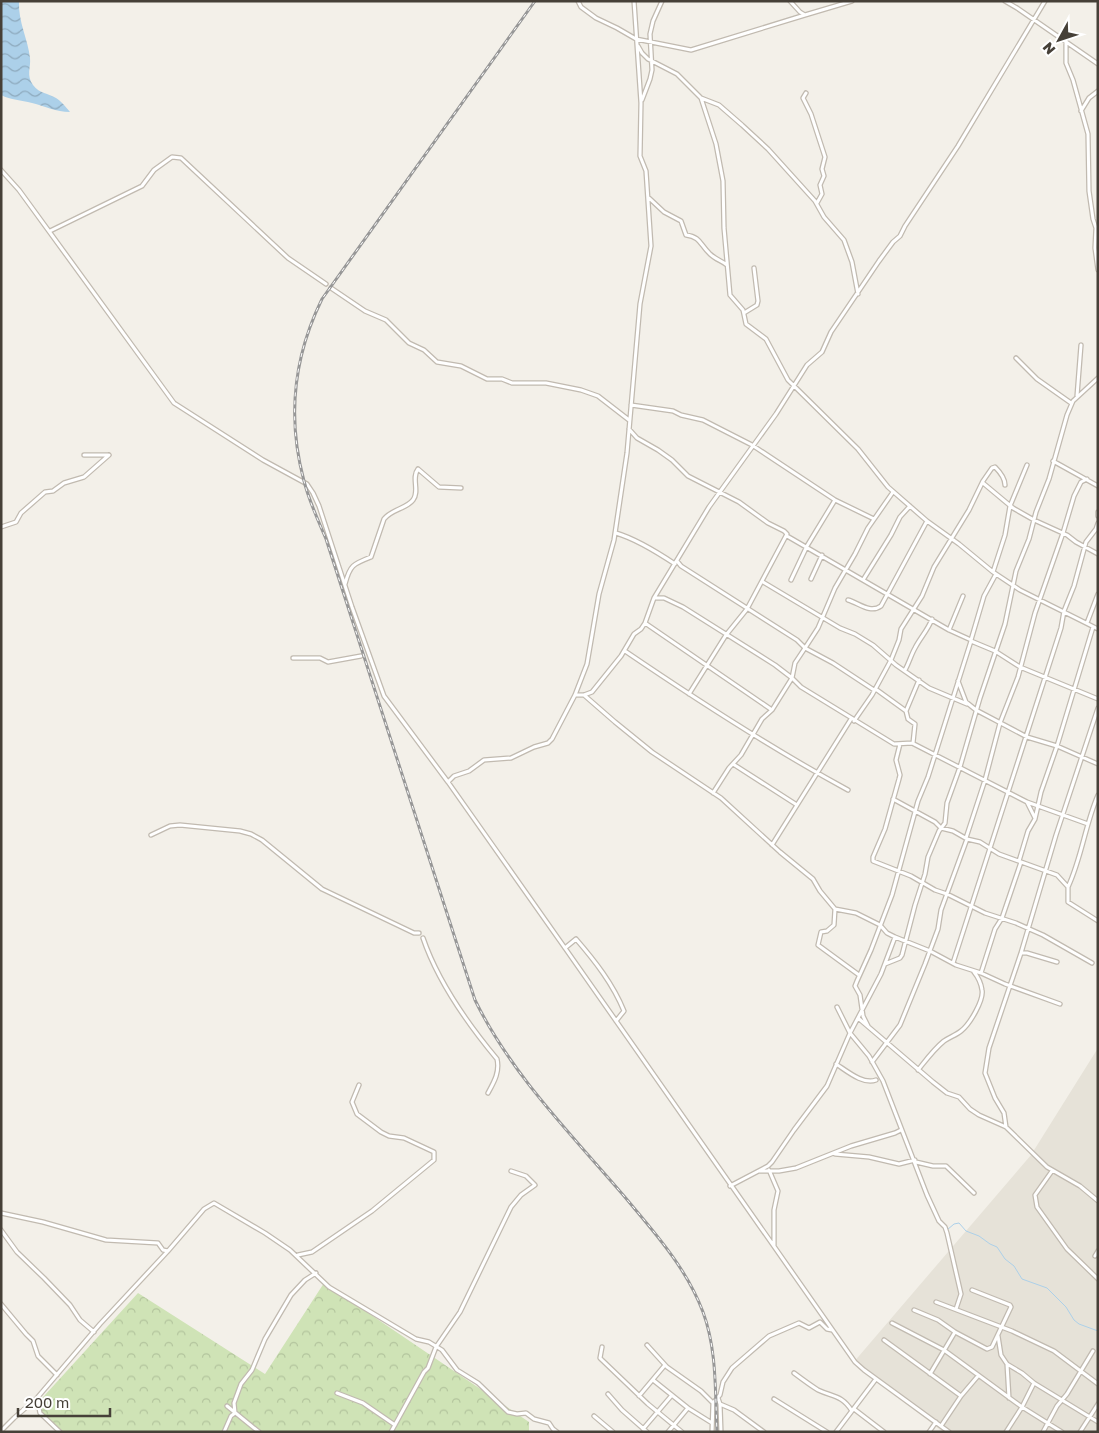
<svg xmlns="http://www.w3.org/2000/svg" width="1099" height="1433" font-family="'Golos Text',sans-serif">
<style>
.residential{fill:#e6e2d8}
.forest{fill:url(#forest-crowns)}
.water{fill:url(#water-waves)}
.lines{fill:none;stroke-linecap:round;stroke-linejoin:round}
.stream{stroke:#acd0e9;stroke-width:1}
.minor-casing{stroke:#c1bab0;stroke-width:5.5}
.minor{stroke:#fff;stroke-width:3}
.rail-casing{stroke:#979797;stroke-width:3}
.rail{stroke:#fff;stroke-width:1;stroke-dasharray:4;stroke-linecap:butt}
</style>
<defs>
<pattern id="forest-crowns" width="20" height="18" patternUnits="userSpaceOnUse" patternTransform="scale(1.25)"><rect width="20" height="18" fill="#cfe3b6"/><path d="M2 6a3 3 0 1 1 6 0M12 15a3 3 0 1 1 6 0" fill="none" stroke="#b3c49d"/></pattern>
<pattern id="water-waves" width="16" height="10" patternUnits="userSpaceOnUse" patternTransform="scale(1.25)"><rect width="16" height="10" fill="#acd0e9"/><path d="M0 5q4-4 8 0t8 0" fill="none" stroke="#8eaabe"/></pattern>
</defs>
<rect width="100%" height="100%" fill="#f3f0e9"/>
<path class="residential" d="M1098,1048V1432H943L853,1363L1031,1155Z"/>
<path class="forest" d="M324,1283L529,1422V1432H63L34,1407L138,1293L265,1374Z"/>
<path class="water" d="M1,1H19C18,22 28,39 30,58C31,68 26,75 33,85C40,94 48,93 56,98C61,101 66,107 70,112C56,112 45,106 32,103C21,100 11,100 1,95Z"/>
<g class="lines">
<path class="stream" d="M947,1230L954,1224L959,1223L966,1231L979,1236L990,1244L997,1247L1005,1259L1014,1266L1022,1279L1047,1288L1066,1307L1074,1320L1079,1324L1098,1331"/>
<defs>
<path id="minor" d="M578,1L581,7L596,18L617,28L636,39L691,50L805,15
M790,1L800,12L805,15L852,1
M1005,1L1017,8L1098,64
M1066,42V63L1073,80L1088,134L1089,191L1093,219L1096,228L1095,248L1098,270
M638,46L642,53L648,59L677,74L701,98L716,144L723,181L724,228L730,295L743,310L746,324L766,339L788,380L858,449L888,487L927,521L959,544L993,572L1020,590L1098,629
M806,93L803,98L811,114L825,157L822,169L824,176L820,185L822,194L817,203
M701,98L719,105L742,125L768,149L815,201L824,217L844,240L852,262L858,294
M642,100L650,79L652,70L650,34L653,21L662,1
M1081,111L1089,98L1098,91
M1,170L19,190L174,403L263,460L307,484L313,493L319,506L352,607L384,696L448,782L565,948L855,1362L864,1370L949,1432
M649,198L664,212L681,221L686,235C701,237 700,245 710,254C715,259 722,261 727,265
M50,231L142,186L154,170L172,157L181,158L288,258L326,284
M331,288L365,311L386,320L409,343L424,350L437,362L461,366L487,379H502L512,383H546L581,390L598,396L629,420
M744,313L757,305L758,301L754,268
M1016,358L1037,379L1071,403
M1077,396L1081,345
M631,405L673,411L681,415L703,420L752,445L835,500L874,519
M629,429L637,438L658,450L672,460L688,476L739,502L768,523L784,531L787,534L747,609L726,635L689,694
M84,455H108
M1053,461L1098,486
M983,483L1013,508L1034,520L1067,535L1076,542L1098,554
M893,492L868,528L855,554L835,588L818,628L805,648L833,663L874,690H877L906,711
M1098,512V516
M1,527L16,522L21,513L45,492L53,491L64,483L84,477L109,455
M616,533C636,539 657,552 675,564
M787,536L949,630L971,640V641L995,651L1020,667L1098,699
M677,561L681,566L797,640L805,648L795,663L792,678L772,710L762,719L741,755L729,768L713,793
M993,572L1005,535L1010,506L1027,465
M811,579L822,555
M791,580L807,546L835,500
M863,580L891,535L900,517L910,506
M763,582L840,628L855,634L873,645L896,665L929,688L967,704
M345,584C350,565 353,564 371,557L384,519C392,509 406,509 413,500C420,491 411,478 418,469L439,487L461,488
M655,598H664L683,607L775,665L792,678L801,687L894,744L912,743L1027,802L1088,824
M848,600C859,603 870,614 881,606L927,521
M645,623L772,710
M1087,623L1098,594
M949,630L963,596
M971,640L984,596L996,574
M625,651C697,700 771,748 848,790
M293,658H320L328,662L361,656
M905,670C909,663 911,655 915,648C920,638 928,630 932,619
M958,681L966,702L976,710L1027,737L1057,746L1098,764
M575,695H584L592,692L621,656L634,634L641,629L645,623L654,598L709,507L776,414L807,365L822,352L831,332L879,261L893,242L900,236L905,226L958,146L1045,1
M584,695L615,722L652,752L721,798L780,852L813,879L820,891L835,909L856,913L880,925L887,933L895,937L930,951L956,965L981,973L1005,984L1060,1004
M854,721L872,695L891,660L899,640L901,629L922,596L934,567L969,510L983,481L992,468L995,467C1000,472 1005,478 1005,485
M913,743L915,724L908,719L906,711L919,680
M900,744L896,760L900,775L899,779L885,829L873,857V861L911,876L935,890L947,894L985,913L1016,923L1043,935L1092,963
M733,764L797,805
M448,782L454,776L469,771L484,760L511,758L534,747L548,743L552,739L575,695L587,664L599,594L614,540L627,453L640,304L651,246L646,171L640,156L641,103L634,1
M893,799L935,822L941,828L953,831L967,839L980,842L999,854L1057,875L1068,887V902L1098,921
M1027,802L1035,818
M151,835L170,826L180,825L240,831L251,834L262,840L322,889L414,933H419
M966,838L985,780L1000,723L1018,677L1035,613L1063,533L1074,496L1081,482L1087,479
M772,845L851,719
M1019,861L1028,831L1035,819L1041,792L1057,746L1093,627
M1068,887C1082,857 1085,825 1098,795
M835,909L834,925L827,931L821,932L818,945L859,975
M423,938C438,982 467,1023 497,1059C500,1072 494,1082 488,1093
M565,948L576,939C595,961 613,984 624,1011L616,1021
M1021,953H1027L1057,962
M953,963L1061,628L1064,611L1074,586L1086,542L1096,529L1098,523
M885,964L900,958L902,955L915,905L925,874L928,857L939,831L945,823L947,803L960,767L980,698L1005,624L1016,571L1029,539L1036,512L1049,479L1067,415L1073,401L1098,378
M981,973L995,929L1002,918L1021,862
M837,1007L850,1033L869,1056L883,1081L927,1195L939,1221L945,1227L947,1233L961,1294L956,1309
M858,1018L933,1082L947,1093L959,1097L970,1109L979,1115L1006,1127L1047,1167L1080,1186L1098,1201
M868,1026L863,1016L860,995L855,986L857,981L871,950L892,895L918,801L928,777L971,641
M872,1062L900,1025L925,964L938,929L941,910L967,839
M836,1064C847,1071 863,1085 876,1080
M918,1070C926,1060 934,1049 944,1041C950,1037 956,1035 961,1031C970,1024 984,1000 982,990C981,983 978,977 974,972
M1006,1127L1004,1113L995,1098L985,1073L989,1048L1021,953L1056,835L1098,708
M835,1154L869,1157L899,1164L915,1160
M916,1162L933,1166H946L974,1193
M769,1170L778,1191L774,1210V1246
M760,1171H779L796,1168L851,1146L895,1133L901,1130
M1052,1171L1035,1195L1037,1207L1067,1249L1098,1279
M730,1186L768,1166L772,1162L794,1130L827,1086L850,1033L881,974L895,937
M1,1213L43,1222L106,1240L158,1243L163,1250L168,1251
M1,1230L17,1252L44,1278L70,1305L80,1320L94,1332
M298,1255L312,1252L350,1226L372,1211L434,1160V1152L404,1138L389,1136L381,1132L357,1114L352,1102L359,1085
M1095,1256L1098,1251
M936,1302L1012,1331L1054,1351L1098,1384
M1,1304L26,1334L33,1341L38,1356L57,1375
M914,1310L938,1320L955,1332L987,1349L992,1347L1011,1307L1010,1305L972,1290
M892,1323L944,1350L1022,1407L1062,1432
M998,1336L1001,1355L1007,1364L1009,1398
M884,1340L961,1396
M647,1345L667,1367L701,1391L713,1403
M602,1347L600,1358L602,1360L648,1404L682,1432
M794,1373C802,1379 810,1385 818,1390C833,1397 842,1395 852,1411
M930,1374L955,1332
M653,1380L688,1408L712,1423
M1034,1383L1098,1422
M337,1393L363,1403L395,1425
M608,1394L622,1410L647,1432
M639,1396L665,1365
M718,1398L720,1404L721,1432
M37,1399L40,1413L60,1432
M774,1399L827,1432
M720,1404L734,1410L764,1432
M227,1406L259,1432
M854,1409L884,1432
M594,1416L613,1432
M941,1426L961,1396L978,1376
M643,1429L672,1395
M1,1431L14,1418L37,1398L100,1324L168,1251L204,1209L214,1203L265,1233L290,1250L329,1287L416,1339L429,1342L442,1350L457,1370L478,1383L508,1412L517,1414L526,1413L534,1419L549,1423L553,1429L557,1432
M224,1432L231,1416L235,1413L234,1403L241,1384L252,1370L265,1339L291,1295L305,1280L316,1273
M391,1432L424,1372L428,1368L436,1347L460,1312L511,1207L521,1195L535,1185L526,1176L511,1171
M668,1432L688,1408
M712,1432L713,1403L720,1395L723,1382L732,1368L769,1336L799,1323L809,1328L820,1322L827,1329L832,1330
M836,1432L876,1379
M929,1432L936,1422
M1006,1432L1022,1407L1034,1383L1022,1373L1007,1364
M1043,1432L1057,1406L1067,1394L1093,1351
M1080,1432L1098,1404"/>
</defs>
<use href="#minor" class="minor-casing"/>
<use href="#minor" class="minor"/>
<defs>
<path id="rail" d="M535,1L322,299C293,358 287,418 304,481C309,501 318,520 326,539L475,1000C511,1074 571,1134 624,1196C654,1232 686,1267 703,1312C717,1350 715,1391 717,1432"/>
</defs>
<use href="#rail" class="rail-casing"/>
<use href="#rail" class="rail"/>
</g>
<rect width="1099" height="1433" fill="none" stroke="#464038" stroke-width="5"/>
<g transform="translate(1059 40) rotate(230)" stroke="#ffffff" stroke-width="4" paint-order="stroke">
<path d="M0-4L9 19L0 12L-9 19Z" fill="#464038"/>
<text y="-8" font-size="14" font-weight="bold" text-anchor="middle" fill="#464038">N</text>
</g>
<path d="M18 1408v8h92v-8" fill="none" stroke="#464038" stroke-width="2.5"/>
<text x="25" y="1408" font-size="15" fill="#464038" stroke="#ffffff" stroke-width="4" paint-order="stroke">200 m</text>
</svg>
